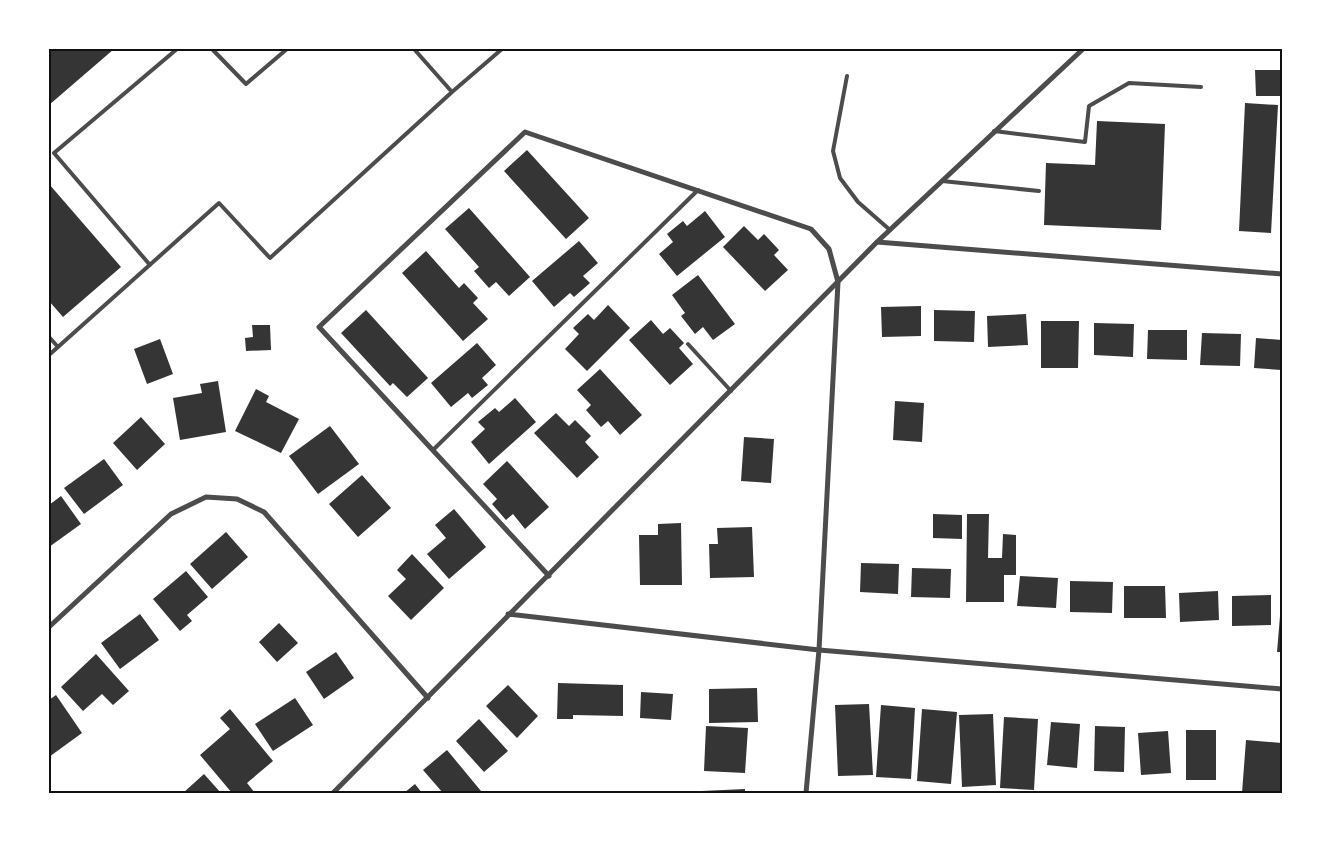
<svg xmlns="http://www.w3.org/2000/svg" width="1331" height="842" font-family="Figtree,sans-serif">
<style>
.building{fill:#353535}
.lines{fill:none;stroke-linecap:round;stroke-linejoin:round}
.service{stroke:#4c4c4c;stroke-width:4}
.minor{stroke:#4c4c4c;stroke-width:5}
.neatline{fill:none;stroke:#111;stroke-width:2}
</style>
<rect width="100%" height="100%" fill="#fff"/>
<path class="building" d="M49,49H114L49,105Z
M1255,70H1282V96H1256Z
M1245,103L1278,105L1271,233L1239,231Z
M1097,121L1165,124L1161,230L1044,225L1046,163L1095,165Z
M527,150L589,218L566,239L504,171Z
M49,184L121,267L63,317L49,301Z
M469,208L530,277L509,296L496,282L489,288L474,271L479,267L445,229Z
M705,211L725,237L677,276L659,254L673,242L667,234L683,221L687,226Z
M744,226L758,240L764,234L779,250L774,255L788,270L765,291L723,247Z
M579,241L598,263L583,276L590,283L574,297L570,293L554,307L532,281Z
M426,251L459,288L464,283L478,298L473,303L488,319L463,341L402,273Z
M698,275L735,324L713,340L703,327L695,334L681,316L685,313L672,295Z
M608,305L630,328L587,371L565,349L579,334L573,328L588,314L594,320Z
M921,306V336L882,337L881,307Z
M366,310L428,378L407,397L393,383L390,386L341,333Z
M934,310L975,311L974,342L934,341Z
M1026,314L1028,345L988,347L987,316Z
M651,320L663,334L670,328L684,343L679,348L693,364L670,385L629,340Z
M1041,321H1079L1078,368H1041Z
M1094,323L1134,324L1133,357L1094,355Z
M252,325H270L271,350L246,351L245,338L253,337Z
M1148,330H1187V360L1147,359Z
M1202,333L1241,334L1240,366L1200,365Z
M1256,338L1282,340V370L1254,368Z
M160,339L173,374L147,384L134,349Z
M477,343L496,365L482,378L488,385L472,398L468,393L451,407L431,383Z
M600,369L642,415L620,435L608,421L601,427L586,410L591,405L577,390Z
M218,381L226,432L180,440L173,398L202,393L200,384Z
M256,389L269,396L266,402L299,419L281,453L235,431Z
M515,398L536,422L489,464L471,442L485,429L478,422L495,408L499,412Z
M895,401L924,403L922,442L893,440Z
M556,413L569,426L575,420L591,436L585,442L599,457L577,478L534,433Z
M141,417L165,444L137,470L113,443Z
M330,426L359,464L318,494L289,456Z
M744,437L774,439L771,483L741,481Z
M104,459L123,485L84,514L64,488Z
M507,461L549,507L525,529L513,514L506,520L492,504L497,499L483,484Z
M362,475L391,508L358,537L329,504Z
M61,496L81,524L49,547V505Z
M454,509L486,547L449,579L427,554L446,538L435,525Z
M933,514L962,515V539L933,538Z
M967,514H989L988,558H1002L1003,534L1016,535V575H1004V602H966Z
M681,523L682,585H640L639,535H658V524Z
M752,527L754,577L710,578L709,544H718L717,528Z
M226,532L248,557L212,589L190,564Z
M412,554L444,588L411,620L388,596L406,579L397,570Z
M861,563L899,564L898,594L860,592Z
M912,568L951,569L950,598L911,597Z
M186,571L208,597L187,615L192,621L180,631L153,599Z
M1020,576L1058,578L1056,608L1017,606Z
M1070,581L1113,582L1112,613L1070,612Z
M1124,586H1165L1166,618H1124Z
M1218,591L1219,620L1180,622L1179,593Z
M1271,595V625L1232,626V596Z
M1281,604H1282V652H1277Z
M140,614L159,640L120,669L101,643Z
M279,623L298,643L277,662L259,642Z
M336,652L354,678L324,699L306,672Z
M96,654L129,691L113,705L102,694L83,711L61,687Z
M558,683L623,685V716L573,715V719H557Z
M508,685L538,716L517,738L486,706Z
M757,688L758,722L709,723V689Z
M641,692L673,694L671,720L640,718Z
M56,695L82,733L49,757V700Z
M295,698L313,725L273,751L255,724Z
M869,704L873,775L838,776L835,705Z
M881,705L915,708L911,779L876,777Z
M230,709L273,761L247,783L255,793H232L200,755L230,729L220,718Z
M922,709L957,712L951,784L917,781Z
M993,714L996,785L962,787L959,715Z
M1004,717L1038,719L1034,790L1000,788Z
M479,719L508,751L484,772L456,741Z
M1051,722L1080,724L1077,768L1047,765Z
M706,726L748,728L745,773L704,771Z
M1095,726L1125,727L1124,772L1094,771Z
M1186,730H1216V780H1186Z
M1168,731L1171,773L1141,775L1138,733Z
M1246,740L1282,743V793H1242Z
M447,750L481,791L478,793H443L423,770Z
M204,774L221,793H183Z
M415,784L422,793H404Z
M745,789V793H702V791Z"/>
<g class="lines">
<path class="service" d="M212,49L246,84L287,49
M847,76L833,151L840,178L858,202L890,230
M452,92L502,49
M994,131L1085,142L1089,106L1129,83L1201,87
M942,181L1039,191
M150,265L54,153L177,49
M49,337L58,347
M688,344L731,391
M49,355L219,203L270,258L452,92L414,49
M433,450L698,190"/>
<path class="minor" d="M877,242L1282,274
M549,576L319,327L525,132L811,229L829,249L838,282L819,650L806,793
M508,614L819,650L1282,689
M49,627L171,514L206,497L237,499L264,512L428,698
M333,793L877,242L1083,49"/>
</g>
<rect width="1331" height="842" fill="none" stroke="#ffffff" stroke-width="100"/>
<rect x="50" y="50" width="1231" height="742" class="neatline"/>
</svg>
